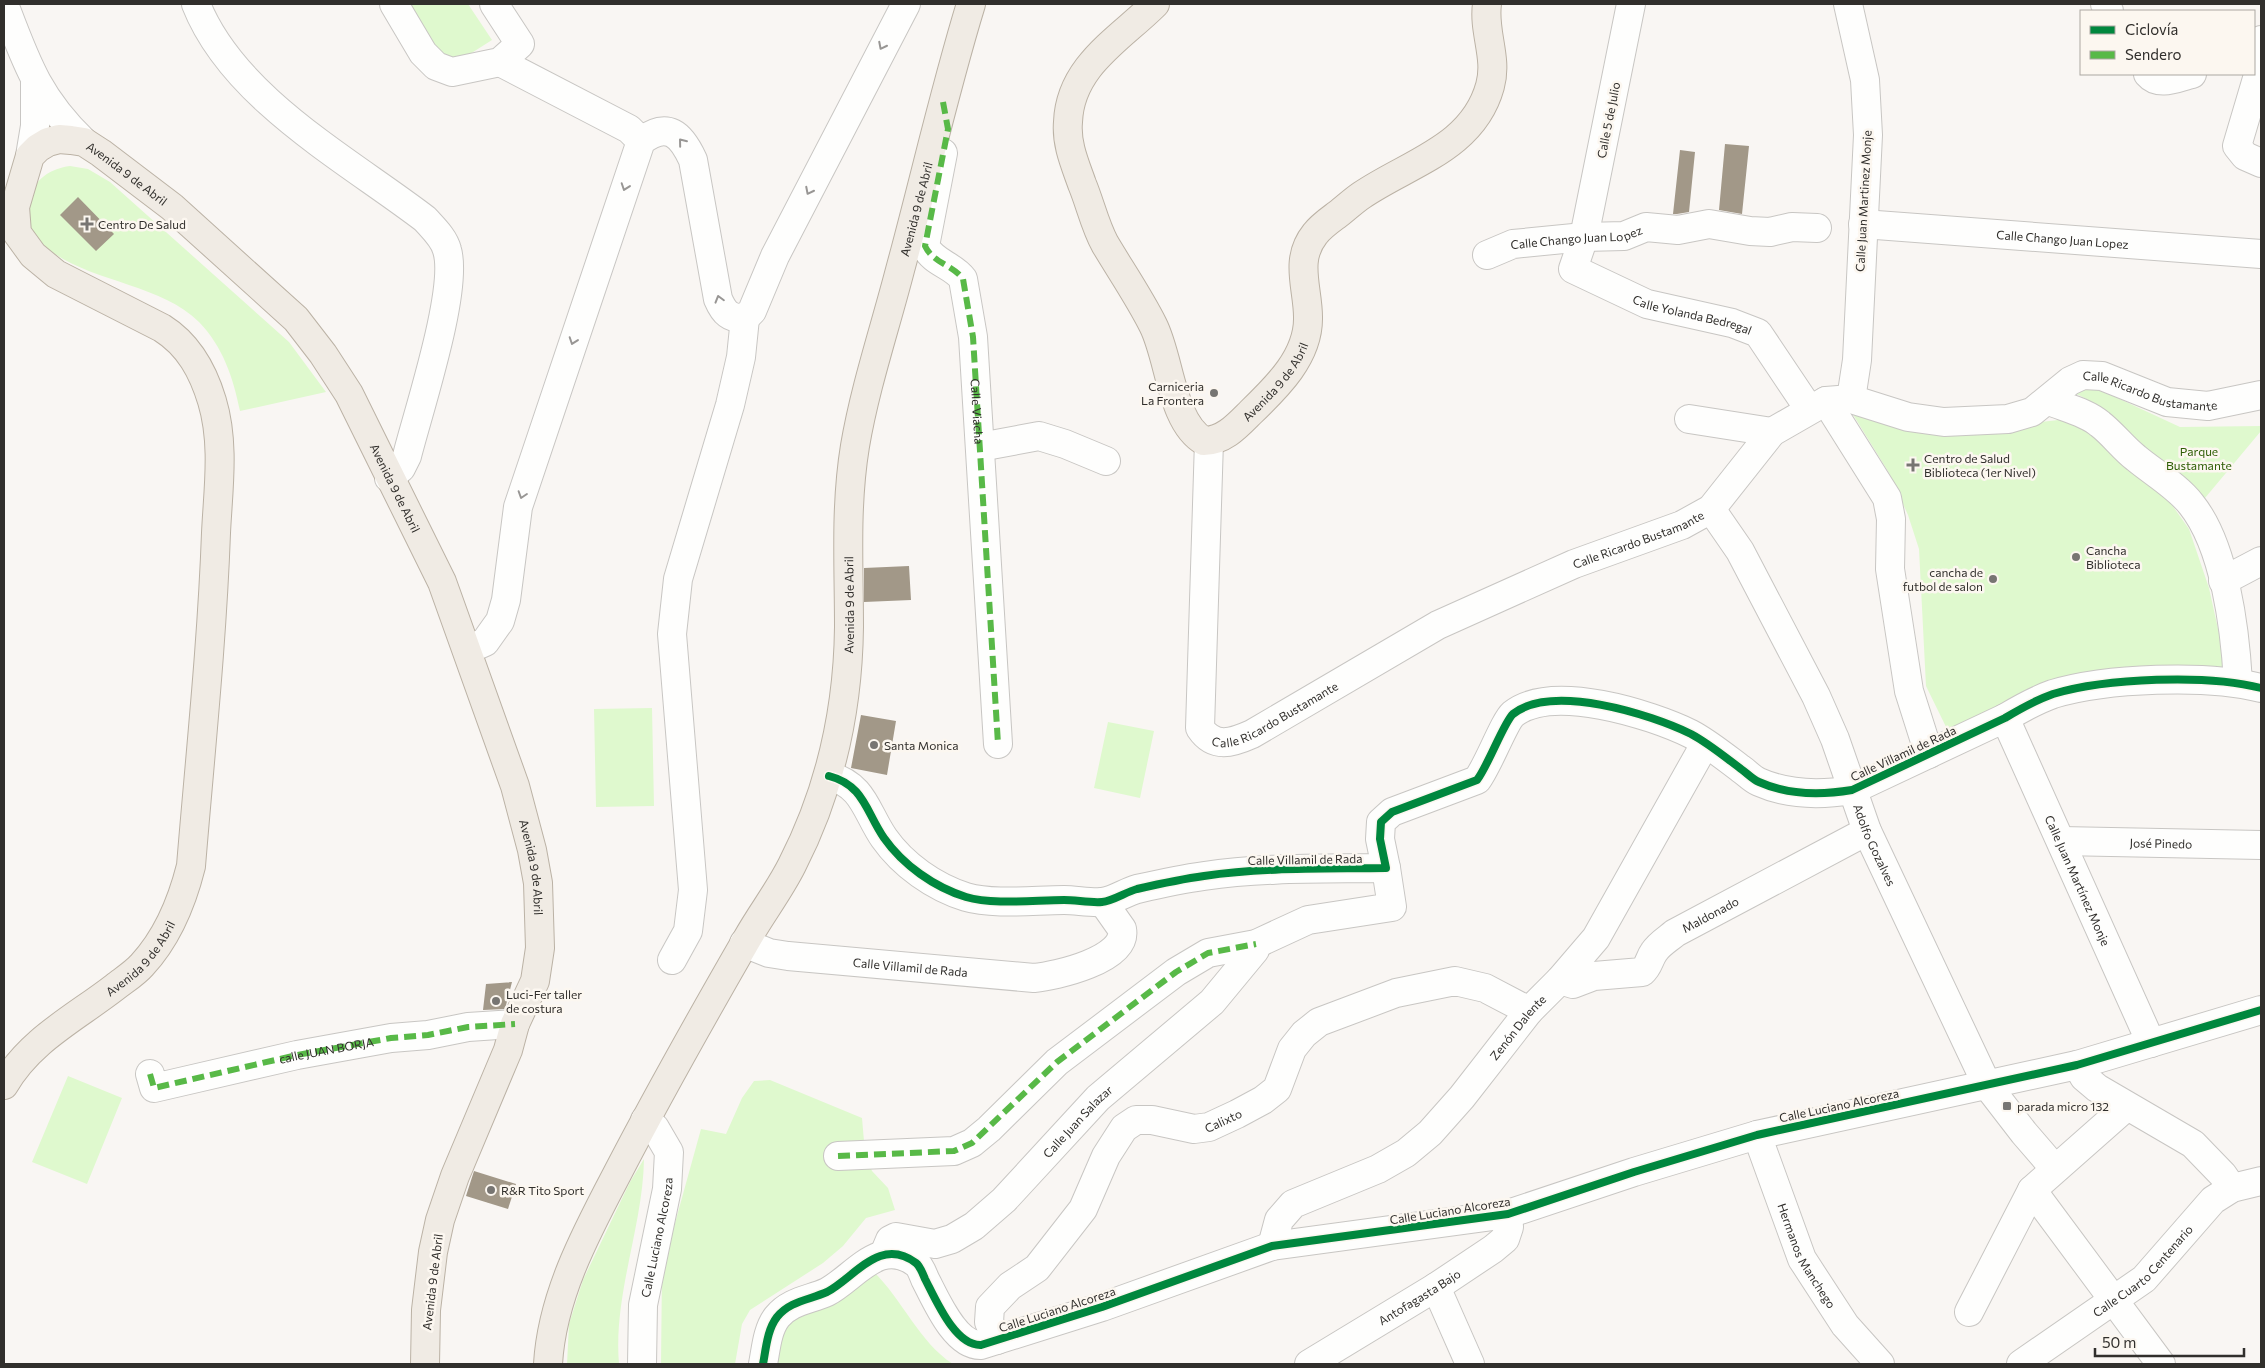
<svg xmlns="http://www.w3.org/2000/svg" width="2265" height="1368" font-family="Commissioner,sans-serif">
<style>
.green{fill:#dff9ce}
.building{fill:#a29888}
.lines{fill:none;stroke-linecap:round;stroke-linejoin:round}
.minor-casing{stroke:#c8c6c3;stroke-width:30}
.major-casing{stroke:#bbb2a5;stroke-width:30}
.minor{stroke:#fefefd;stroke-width:28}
.major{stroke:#f0ebe4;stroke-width:28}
.quiet{stroke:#58b947;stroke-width:6;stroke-dasharray:12 6;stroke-linecap:butt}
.cycleway-casing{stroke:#fcf7f0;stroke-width:11}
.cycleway{stroke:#00873e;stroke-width:8}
.oneway{stroke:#989694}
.poi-dot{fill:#777572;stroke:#fcf7f0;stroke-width:2}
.labels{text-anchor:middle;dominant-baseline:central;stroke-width:5;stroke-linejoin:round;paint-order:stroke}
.street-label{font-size:12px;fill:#312f2c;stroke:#fcf7f0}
.poi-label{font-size:12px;fill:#312f2c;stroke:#fcf7f0;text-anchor:start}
.park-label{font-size:12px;fill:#2e5e05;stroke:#fcf7f0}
</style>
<rect width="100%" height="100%" fill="#f9f6f3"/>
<path class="green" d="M407,4H468L492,40L459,61L440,56Z
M70,166L88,169L110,182L289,342L326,392L240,411C233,377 223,347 199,322C156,279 72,282 35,236C26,226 26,208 30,196C37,177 51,169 70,166Z
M2083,382L2180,427L2261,426V431L2205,498L2198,500C2168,471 2106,400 2067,391Z
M1852,413L2015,425L2076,418L2160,488L2189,529L2209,588L2222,647L2223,669L2118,671L1949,733L1926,686L1919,549L1908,515L1889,473Z
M652,708L654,806L596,807L594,709Z
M1108,722L1154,731L1140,798L1094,788Z
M68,1076L122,1098L87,1184L32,1162Z
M770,1080L862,1118L865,1153L872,1171L888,1188L895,1210L866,1218L843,1246L823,1263L750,1310L742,1324L735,1364H661L662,1270L701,1129L726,1134L742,1098L754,1081Z
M644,1159C643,1227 613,1295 619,1364H567L569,1324L583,1280L630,1182Z
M873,1271C902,1299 919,1342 953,1364H755L757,1335Z"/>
<path class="building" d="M1725,144L1749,146L1742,214L1719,210Z
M1680,150L1695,152L1689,212L1677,214H1673Z
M78,197L114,234L96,251L60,215Z
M909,566L911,600L864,602V568Z
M861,715L896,721L887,775L851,768Z
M512,982L505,1009L483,1010L486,984Z
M474,1171L516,1184L508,1209L466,1196Z"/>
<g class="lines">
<defs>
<g id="minor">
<path d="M4,4C26,62 38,98 84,142"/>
<path d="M196,4C233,98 348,160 425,219C433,228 444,238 447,250C459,289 418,412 407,456L401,468L389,478"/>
<path d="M394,4L423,53L436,66L452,72L500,62L520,44L494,4"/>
<path id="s1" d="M1631,4L1584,237L1573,269L1647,304L1732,323L1758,333L1809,409"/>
<path d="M1848,4L1865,80L1868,135L1857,360L1851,399"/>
<path d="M2105,4L2109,11"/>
<path d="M2254,43L2261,40"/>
<path d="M500,62L629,129L641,141"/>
<path d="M2261,65L2237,146L2245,156L2261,163"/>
<path d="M2148,74C2159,87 2178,77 2192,74"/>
<path d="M943,153L925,246C933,263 953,265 963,279L973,337L998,744"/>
<path d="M30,156L35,126V82"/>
<path id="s2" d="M1863,224L2261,254"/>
<path id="s3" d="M1487,255L1513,244L1584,237L1624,236L1646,227L1678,230L1709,224L1750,231L1770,232L1792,227L1817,228"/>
<path d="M1826,401L1887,498L1891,519L1890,569L1909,691L1929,754"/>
<path d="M2049,401C2066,408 2086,412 2100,424C2113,434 2123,448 2136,458C2154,473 2177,486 2191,504C2225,546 2235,629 2238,682"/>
<path d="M1689,419L1772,432"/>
<path id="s4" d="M1209,441L1200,728C1214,749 1232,743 1252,734L1438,625L1574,564L1682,525L1711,509L1772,432L1826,401L1851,399L1908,417L1944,422L2008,419L2032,412L2070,381L2083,375L2102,376L2167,402L2208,406L2261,395"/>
<path d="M980,447L1039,436L1065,444L1106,461"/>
<path id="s5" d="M1711,509L1740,551L1816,696L1835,739L1867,831L1987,1085L2024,1133L2055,1169"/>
<path d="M2223,581L2261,561"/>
<path d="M467,650L485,642L500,621L506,600L518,507L641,141C668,121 681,134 693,160L718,299C724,313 730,319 745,318L752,311L775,256L906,4"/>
<path id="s6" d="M2005,718L2151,1043"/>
<path d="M829,776C864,785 866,812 884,838C903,865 934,887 966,897C993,905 1035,900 1064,900C1076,900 1090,903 1102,902C1113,901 1126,892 1137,889C1159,884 1182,879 1204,876C1264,867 1326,869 1386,868L1380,839L1381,822L1392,812L1477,780C1488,766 1504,722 1513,714C1552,683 1650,714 1691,734C1708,743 1725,757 1741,769C1747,773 1752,779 1759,782C1788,795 1822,795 1852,790L2005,718C2020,709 2036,700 2053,694C2106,678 2207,674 2261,688"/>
<path id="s7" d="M2061,841L2261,845"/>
<path id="s8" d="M744,943L769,953L788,956L1034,978C1055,976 1128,960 1122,929L1103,902"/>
<path d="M672,960L688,931L693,890L672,634L678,579L730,405L741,357L745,318"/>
<path id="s9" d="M1560,980L1573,984L1594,976L1642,972C1649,966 1649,959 1654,952C1659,944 1668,939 1675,933L1867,831"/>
<path d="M2077,1065L2084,1077L2097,1088L2193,1144L2223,1175L2232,1188"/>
<path id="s10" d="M150,1074L154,1088L297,1055L391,1038L428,1035L468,1027L515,1024"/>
<path id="s11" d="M1757,1135L1802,1259L1845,1325L1880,1364"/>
<path d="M838,1156L954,1151L972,1143L989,1129L1057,1062L1176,972L1208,953L1256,944L1308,920L1392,907L1386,868"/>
<path d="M2032,1190L2161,1364"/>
<path id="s12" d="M1272,1246L1279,1220L1293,1204L1378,1169L1406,1153L1430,1133L1462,1097L1529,1011L1560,980L1596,938L1705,744"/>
<path id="s13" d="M885,1252L890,1240L896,1237L935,1244L952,1239L974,1226L1004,1200L1098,1098L1212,1002L1255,950L1256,944"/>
<path d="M1436,1287L1470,1364"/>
<path d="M1969,1312L2032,1190L2126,1107"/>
<path id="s14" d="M997,1340L989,1322L990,1307L1010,1286L1037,1268L1083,1209L1106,1156L1124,1128L1136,1120H1152L1194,1129L1209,1127L1237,1114L1263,1100L1277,1089L1292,1049L1304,1034L1319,1022L1396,993L1455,981L1485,988L1529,1011"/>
<path id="s15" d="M642,1364L643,1305L667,1189L669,1152L655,1128L645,1120"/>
<path d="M763,1364C766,1349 767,1330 777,1317C790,1301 809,1300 827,1292C855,1277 880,1236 916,1263C920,1266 923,1274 925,1279C936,1300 955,1346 981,1345L1102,1307L1272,1246L1508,1214L1634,1172L1757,1135L2077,1065L2261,1010"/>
<path id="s16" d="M1309,1364L1436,1287L1493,1249L1505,1239L1509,1227L1508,1214"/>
<path id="s17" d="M2021,1364L2144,1279L2213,1200L2232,1188L2261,1181"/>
</g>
<g id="major">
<path id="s18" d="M1155,4C1120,39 1070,66 1068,122C1066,144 1075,164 1082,184C1090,203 1095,226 1105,244C1121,271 1139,297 1153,325C1170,358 1171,422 1204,441C1224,441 1238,425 1251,412C1277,387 1309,356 1308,317C1308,288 1294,260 1315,234C1321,226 1330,220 1338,214C1346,208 1353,201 1362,195C1409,163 1473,148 1490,86C1498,58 1483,32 1487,4"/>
<path id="s19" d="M4,1085C30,1040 75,1018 115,987C124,980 135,973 142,965C167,938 182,902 191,866C200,756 212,644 216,533C218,490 225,444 212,401C203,371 189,345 162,328L56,274L33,255L17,233L15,207L30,156L38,148L48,142L59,139L71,140L84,142L101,153L172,207L296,319L323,354L349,394L442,582L515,786L532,850L538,883L540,948L535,981L515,1024L508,1050L455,1176L440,1220L433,1252L426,1310L425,1364"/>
<path id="s20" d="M548,1364C552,1296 586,1233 617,1174C658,1095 702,1017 747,939C761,914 779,891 792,865C830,791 848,711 849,627C849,566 845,507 855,446C865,387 885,328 900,270C924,182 944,92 971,4"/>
</g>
</defs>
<use href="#minor" class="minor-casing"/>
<use href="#major" class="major-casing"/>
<use href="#minor" class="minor"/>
<use href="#major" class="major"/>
<g class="quiet">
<path id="s21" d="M943,102L948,129L925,246C933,263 953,265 963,279L973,337L998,744"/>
<path d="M150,1074L154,1088L297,1055L391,1038L428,1035L468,1027L515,1024"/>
<path d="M838,1156L954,1151L972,1143L1057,1062L1176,972L1208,953L1256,944"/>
</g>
<defs>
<path id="cycleway" d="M829,776C864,785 866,812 884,838C903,865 934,887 966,897C993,905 1035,900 1064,900C1076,900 1090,903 1102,902C1113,901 1126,892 1137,889C1159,884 1182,879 1204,876C1264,867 1326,869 1386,868L1380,839L1381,822L1392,812L1477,780C1488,766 1504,722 1513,714C1552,683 1650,714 1691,734C1708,743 1725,757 1741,769C1747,773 1752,779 1759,782C1788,795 1822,795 1852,790L2005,718C2020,709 2036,700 2053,694C2106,678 2207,674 2261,688
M763,1364C766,1349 767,1330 777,1317C790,1301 809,1300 827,1292C855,1277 880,1236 916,1263C920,1266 923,1274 925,1279C936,1300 955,1346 981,1345L1102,1307L1272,1246L1508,1214L1634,1172L1757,1135L2077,1065L2261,1010"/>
</defs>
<use href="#cycleway" class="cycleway-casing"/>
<use href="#cycleway" class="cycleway"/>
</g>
<defs><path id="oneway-chevron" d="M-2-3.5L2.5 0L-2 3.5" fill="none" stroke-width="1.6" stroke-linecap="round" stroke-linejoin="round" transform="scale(1.25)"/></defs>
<g class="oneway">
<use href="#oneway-chevron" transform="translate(882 46) rotate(117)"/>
<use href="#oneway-chevron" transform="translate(682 142) rotate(-129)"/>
<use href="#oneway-chevron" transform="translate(625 187) rotate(109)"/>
<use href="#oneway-chevron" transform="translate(809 191) rotate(117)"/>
<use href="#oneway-chevron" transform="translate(719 299) rotate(-106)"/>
<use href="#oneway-chevron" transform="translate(573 341) rotate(109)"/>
<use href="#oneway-chevron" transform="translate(522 495) rotate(108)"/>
</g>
<g class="poi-dot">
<path d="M84.5 216.5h5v5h5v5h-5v5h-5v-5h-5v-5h5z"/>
<circle cx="1214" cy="393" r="5"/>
<path d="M1910.5 457.5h5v5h5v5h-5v5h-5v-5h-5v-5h5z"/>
<circle cx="2076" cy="557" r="5"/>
<circle cx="1993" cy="579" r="5"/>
<circle cx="874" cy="745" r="5"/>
<circle cx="496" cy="1001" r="5"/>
<rect x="2002" y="1101" width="10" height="10" rx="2.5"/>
<circle cx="491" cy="1190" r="5"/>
</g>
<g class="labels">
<g class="street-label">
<text transform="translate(1608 120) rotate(-79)">Calle 5 de Julio</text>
<text stroke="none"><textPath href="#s19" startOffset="1221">Avenida 9 de Abril</textPath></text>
<text transform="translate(1863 201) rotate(-87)">Calle Juan Martinez Monje</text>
<text stroke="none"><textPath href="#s20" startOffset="1232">Avenida 9 de Abril</textPath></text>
<text stroke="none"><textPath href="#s3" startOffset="92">Calle Chango Juan Lopez</textPath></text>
<text stroke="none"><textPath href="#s2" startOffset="200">Calle Chango Juan Lopez</textPath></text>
<text stroke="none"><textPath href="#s1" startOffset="400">Calle Yolanda Bedregal</textPath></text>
<text stroke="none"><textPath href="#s18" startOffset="599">Avenida 9 de Abril</textPath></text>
<text stroke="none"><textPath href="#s4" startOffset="1362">Calle Ricardo Bustamante</textPath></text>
<text stroke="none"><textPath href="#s21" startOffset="331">Calle Viacha</textPath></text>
<text stroke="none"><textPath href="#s19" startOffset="1641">Avenida 9 de Abril</textPath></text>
<text stroke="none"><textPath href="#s4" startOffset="779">Calle Ricardo Bustamante</textPath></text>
<text stroke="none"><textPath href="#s20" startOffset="828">Avenida 9 de Abril</textPath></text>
<text stroke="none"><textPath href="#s4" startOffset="374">Calle Ricardo Bustamante</textPath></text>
<text transform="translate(1903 753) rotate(-25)">Calle Villamil de Rada</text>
<text stroke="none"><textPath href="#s7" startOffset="100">José Pinedo</textPath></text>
<text stroke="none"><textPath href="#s5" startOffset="375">Adolfo Gozalves</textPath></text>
<text transform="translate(1305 859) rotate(-1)">Calle Villamil de Rada</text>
<text stroke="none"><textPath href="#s19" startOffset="2046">Avenida 9 de Abril</textPath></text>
<text stroke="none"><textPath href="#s6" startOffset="178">Calle Juan Martínez Monje</textPath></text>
<text stroke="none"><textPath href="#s9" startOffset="176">Maldonado</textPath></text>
<text stroke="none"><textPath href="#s19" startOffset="188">Avenida 9 de Abril</textPath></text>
<text stroke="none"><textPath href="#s8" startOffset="169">Calle Villamil de Rada</textPath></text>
<text stroke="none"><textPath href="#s12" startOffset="341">Zenón Dalente</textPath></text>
<text stroke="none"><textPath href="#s10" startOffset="191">calle JUAN BORJA</textPath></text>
<text transform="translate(1839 1105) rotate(-12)">Calle Luciano Alcoreza</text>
<text stroke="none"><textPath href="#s14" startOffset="366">Calixto</textPath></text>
<text stroke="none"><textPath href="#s13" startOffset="250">Calle Juan Salazar</textPath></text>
<text transform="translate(1450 1210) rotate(-9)">Calle Luciano Alcoreza</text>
<text stroke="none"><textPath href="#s15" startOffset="128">Calle Luciano Alcoreza</textPath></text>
<text stroke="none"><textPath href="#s11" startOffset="131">Hermanos Manchego</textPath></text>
<text stroke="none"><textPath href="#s17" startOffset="154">Calle Cuarto Centenario</textPath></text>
<text transform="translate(432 1282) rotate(-83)">Avenida 9 de Abril</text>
<text stroke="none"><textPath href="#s16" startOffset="129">Antofagasta Bajo</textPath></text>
<text transform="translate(1057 1309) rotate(-18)">Calle Luciano Alcoreza</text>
</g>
<g class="poi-label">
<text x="98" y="224">Centro De Salud</text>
<text x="1204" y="386" text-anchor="end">Carniceria<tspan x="1204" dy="14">La Frontera</tspan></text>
<text x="1924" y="458">Centro de Salud<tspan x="1924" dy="14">Biblioteca (1er Nivel)</tspan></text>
<text x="2086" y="550">Cancha<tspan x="2086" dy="14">Biblioteca</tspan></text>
<text x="1983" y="572" text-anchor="end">cancha de<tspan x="1983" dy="14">futbol de salon</tspan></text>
<text x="884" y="745">Santa Monica</text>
<text x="506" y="994">Luci-Fer taller<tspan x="506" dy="14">de costura</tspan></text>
<text x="2017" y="1106">parada micro 132</text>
<text x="501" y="1190">R&amp;R Tito Sport</text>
</g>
<g class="park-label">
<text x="2199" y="451">Parque<tspan x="2199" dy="14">Bustamante</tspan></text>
</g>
</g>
<rect width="2265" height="1368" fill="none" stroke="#312f2c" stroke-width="10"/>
<rect x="2080" y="10" width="175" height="65" fill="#fcf7f0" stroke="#aba7a2"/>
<rect x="2090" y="26" width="25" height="8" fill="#00873e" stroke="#aba7a2"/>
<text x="2125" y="35" font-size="15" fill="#312f2c">Ciclovía</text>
<rect x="2090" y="51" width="25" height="8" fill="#58b947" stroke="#aba7a2"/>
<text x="2125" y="60" font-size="15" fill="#312f2c">Sendero</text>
<path d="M2095 1348v8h149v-8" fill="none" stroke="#312f2c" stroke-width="2.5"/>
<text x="2102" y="1348" font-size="15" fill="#312f2c" stroke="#fcf7f0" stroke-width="4" paint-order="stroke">50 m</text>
</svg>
